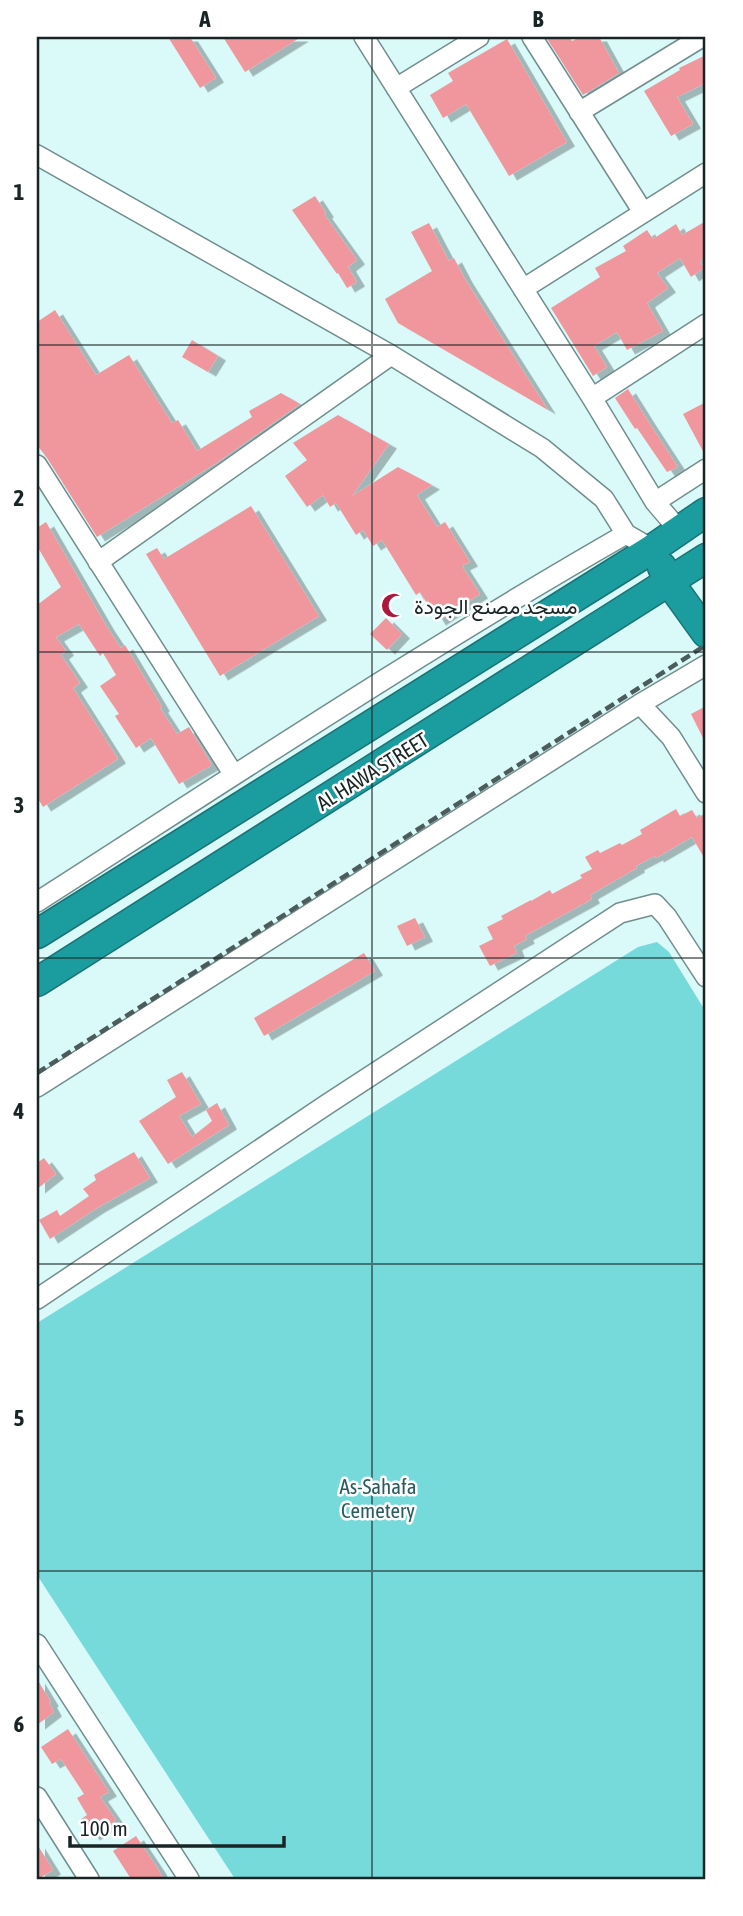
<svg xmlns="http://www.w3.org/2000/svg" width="743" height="1916" font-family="'Asap Condensed',Vazirmatn,sans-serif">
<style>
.green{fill:#76dadb}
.building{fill:#f0979d;filter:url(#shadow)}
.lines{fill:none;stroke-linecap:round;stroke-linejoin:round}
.minor-casing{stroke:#718e8e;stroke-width:22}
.highway-casing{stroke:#1a7374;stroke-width:31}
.minor{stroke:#fff;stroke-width:19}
.highway{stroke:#1b9d9f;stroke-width:28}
.rail{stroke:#4c5c5c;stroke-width:4.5;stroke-dasharray:10 5;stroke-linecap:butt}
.grid{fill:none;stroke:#192525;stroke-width:2;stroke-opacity:0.55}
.labels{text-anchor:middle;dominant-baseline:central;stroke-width:5;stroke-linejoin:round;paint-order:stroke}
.poi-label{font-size:21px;fill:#192525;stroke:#fff;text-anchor:start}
.street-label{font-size:21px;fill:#192525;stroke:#fff}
.park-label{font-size:21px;fill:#285c5c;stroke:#fff}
.neatline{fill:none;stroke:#192525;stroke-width:2.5}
.grid-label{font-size:23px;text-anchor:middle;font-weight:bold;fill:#192525}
</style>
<defs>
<filter id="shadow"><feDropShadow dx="8" dy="4.5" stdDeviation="0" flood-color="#0004"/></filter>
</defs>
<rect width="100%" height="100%" fill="#daf9f9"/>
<path class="green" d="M657,942L669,952L706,1012V1879H235L37,1575V1323L638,947Z"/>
<path class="building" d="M168,37H190L216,78L200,88Z
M223,37H301L245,72Z
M546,37H569L572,41L580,37H599L619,73L583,95Z
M507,39L567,142L509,176L466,104L443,118L430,95L453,81L448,73Z
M706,55V83L677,97L693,124L671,136L644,91L680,70L679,68Z
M315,196L326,213L324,214L357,260L348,267L357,282L347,288L338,273L337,274L292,210Z
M706,221V258L700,261L704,268L691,277L680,258L657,273L668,288L647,303L663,331L627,350L617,332L594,346L607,367L593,376L551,308L600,277L595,268L626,251L623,246L647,230L653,239L676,224L682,235Z
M429,223L449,261L454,258L465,279L548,410L398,323L385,299L432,271L411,232Z
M55,310L96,375L129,355L172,423L178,420L197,451L252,417L249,411L281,393L300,404L218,462L97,537L47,458L37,445V322Z
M192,340L218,356L208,372L182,357Z
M628,389L648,421L678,467L667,472L637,428L635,429L615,398Z
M706,402V457L683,414Z
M338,415L389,444L352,496L398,467L432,485L417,495L437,527L445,522L470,562L462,566L480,594L438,621L420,592L416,595L382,540L373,546L363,530L356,535L336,503L330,507L323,495L307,507L285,476L307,460L293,443Z
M251,506L319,616L220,676L146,554L157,548L164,559Z
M46,522L107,627L121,648L125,645L162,707L160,708L177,734L189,727L212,765L179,784L151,738L136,748L115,716L119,714L100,686L116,675L103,653L100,656L79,624L56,637L66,651L61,655L80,683L73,688L118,759L43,807L37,797V605L61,587L37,546V528Z
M386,618L402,634L387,650L370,634Z
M706,706V744L691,714Z
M676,809L680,816L692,810L697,818L706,813V861L692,837L656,858L655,856L636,866L637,868L590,895L592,899L525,936L527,939L514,946L517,953L490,966L479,946L493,939L487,927L503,919L501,916L531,900V901L550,890L552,894L582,878L580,875L592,869L585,857L598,850L600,853L620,843L622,845L642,834L640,830Z
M415,918L425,937L407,946L397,926Z
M364,953L375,971L264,1036L254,1018Z
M182,1072L201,1104L179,1116L192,1137L212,1121L206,1110L217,1103L229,1125L168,1164L139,1121L176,1097L167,1080Z
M134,1152L150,1178L97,1208L50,1239L39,1220L57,1210L60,1216L89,1196L83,1189L96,1180L94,1175Z
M44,1158L56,1174L37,1189V1163Z
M37,1679L51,1702L49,1703L54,1712L37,1725Z
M68,1729L109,1792L100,1797L116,1820L92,1836L80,1820L87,1815L77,1798L84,1794L61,1759L52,1764L41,1747Z
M136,1836L158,1869L163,1879H131L113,1851Z
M37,1844L53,1870L38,1879H37Z"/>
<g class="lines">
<defs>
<path id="minor" d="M364,37L592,398L655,502L672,522L680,529
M532,37L643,212
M396,88L479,37
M579,112L702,37
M37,155L391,355L542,448L604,499L626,534L652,549
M523,289L706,173
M592,398L706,324
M37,465L234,775
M655,502L706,469
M98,562L391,355
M640,704L671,737L706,793
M37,902C232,777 425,649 626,534
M37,1087L640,704L706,665
M37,1299L326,1105L620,913L655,904L667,917L706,977
M37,1644L189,1879
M37,1797L89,1879"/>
<path id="highway" d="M662,567L670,583L706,633
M37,934L652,549L706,512
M37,982L706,558"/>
</defs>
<use href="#minor" class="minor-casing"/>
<use href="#highway" class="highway-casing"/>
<use href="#minor" class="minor"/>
<use href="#highway" class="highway"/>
<path class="rail" d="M37,1073L706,645"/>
</g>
<path class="grid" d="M372,37V1879M37,345H706M37,652H706M37,958H706M37,1264H706M37,1571H706"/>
<defs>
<symbol id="mosque-bare" viewBox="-9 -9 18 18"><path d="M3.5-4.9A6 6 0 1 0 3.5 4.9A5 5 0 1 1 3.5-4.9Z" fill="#ac173b" stroke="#fff" stroke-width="2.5" paint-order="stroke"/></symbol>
</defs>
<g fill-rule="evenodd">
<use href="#mosque-bare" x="376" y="588" width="35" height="35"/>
</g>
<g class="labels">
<g class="poi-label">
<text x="414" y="606">مسجد مصنع الجودة</text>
</g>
<g class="street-label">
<text transform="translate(372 771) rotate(-32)">AL HAWA STREET</text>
</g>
<g class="park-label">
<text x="378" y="1486">As-Sahafa<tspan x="378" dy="24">Cemetery</tspan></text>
</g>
</g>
<rect width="743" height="1916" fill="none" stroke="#ffffff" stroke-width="77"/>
<path d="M70 1836v10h214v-10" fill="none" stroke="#192525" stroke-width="3.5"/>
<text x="80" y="1836" font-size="21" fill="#192525" stroke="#ffffff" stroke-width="5" paint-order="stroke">100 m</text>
<rect x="38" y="38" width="666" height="1840" class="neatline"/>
<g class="grid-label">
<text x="205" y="27">A</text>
<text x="538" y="27">B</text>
<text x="19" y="200">1</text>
<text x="19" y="506">2</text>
<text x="19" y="813">3</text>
<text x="19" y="1119">4</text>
<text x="19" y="1426">5</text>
<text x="19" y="1732">6</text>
</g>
</svg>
